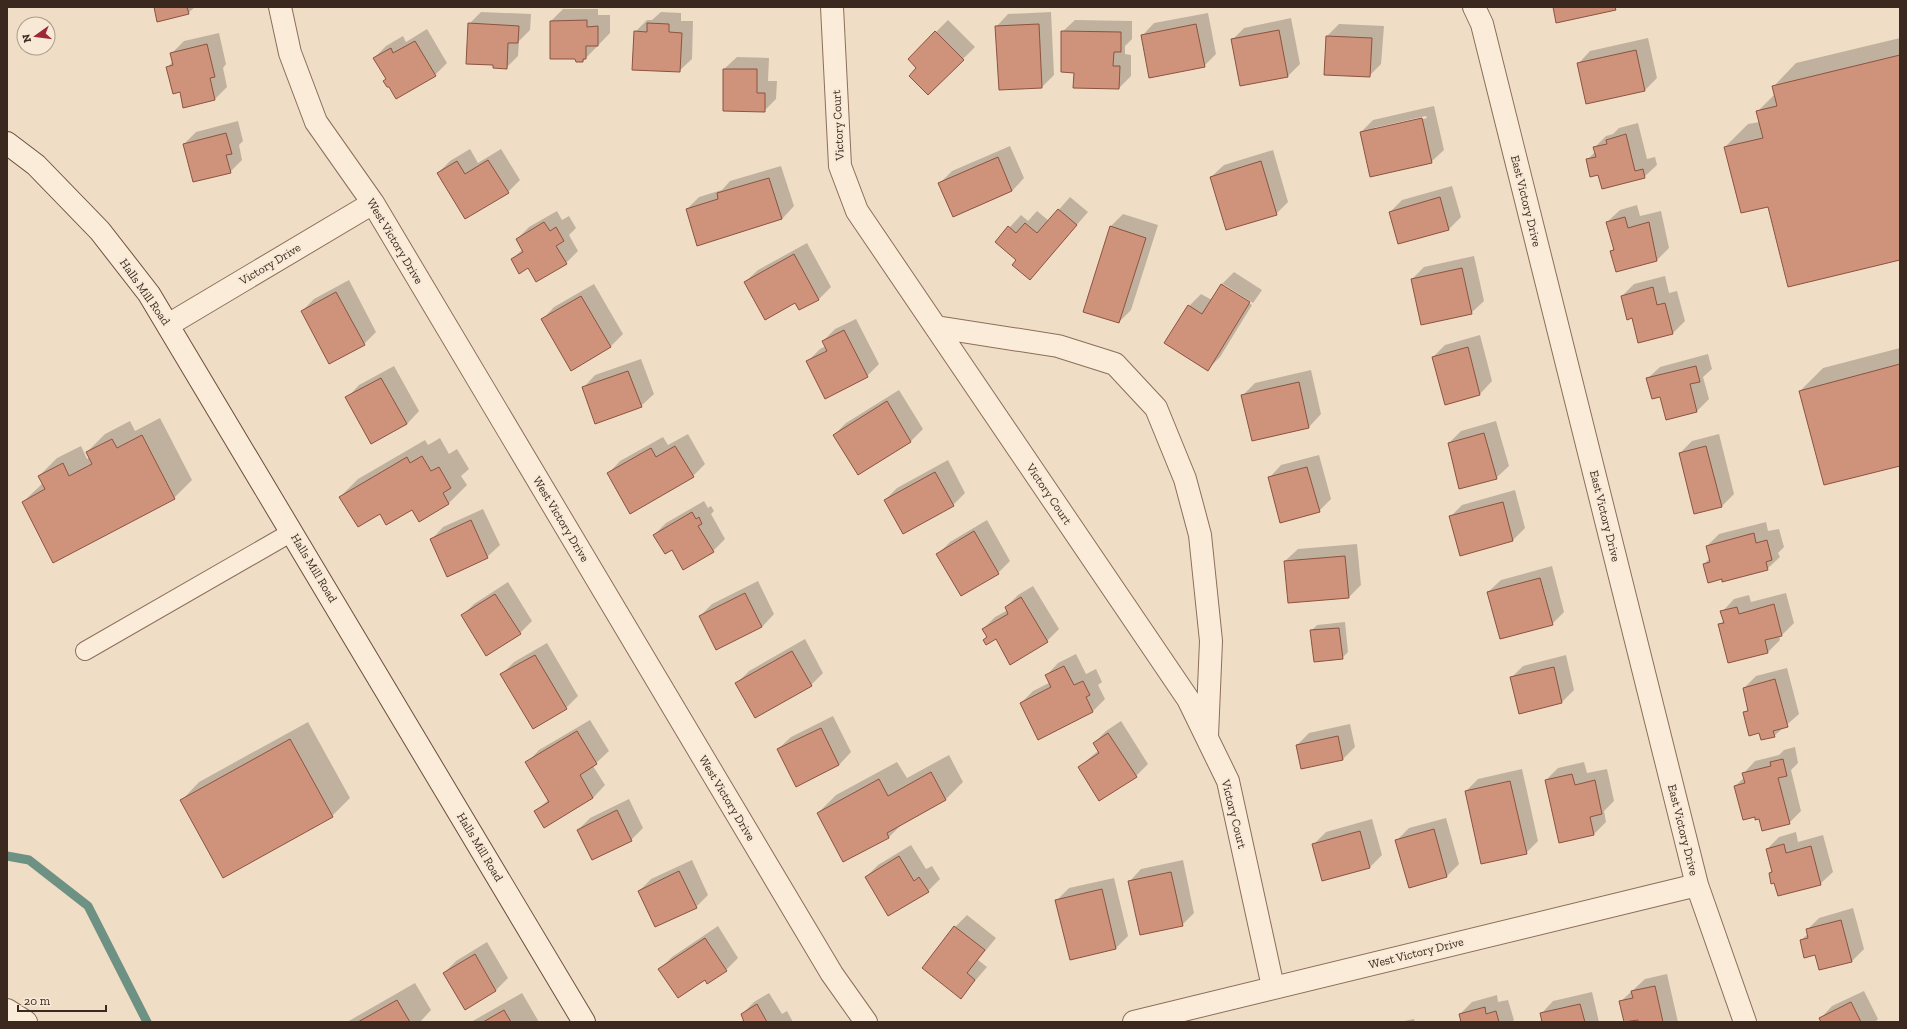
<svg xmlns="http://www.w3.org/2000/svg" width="1907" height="1029" font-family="'Zilla Slab',serif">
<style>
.shadow{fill:#0003;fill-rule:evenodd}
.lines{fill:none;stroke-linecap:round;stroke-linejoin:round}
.stream{stroke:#6d9284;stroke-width:9}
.building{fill:#cf927a;stroke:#8c5340}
.lane-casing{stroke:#8c6e5b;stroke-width:20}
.street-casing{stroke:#8c6e5b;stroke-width:24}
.secondary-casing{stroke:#6e4f3e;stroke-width:24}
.lane{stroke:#faecd9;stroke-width:18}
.street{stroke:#faecd9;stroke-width:22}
.secondary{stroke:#faecd9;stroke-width:22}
.labels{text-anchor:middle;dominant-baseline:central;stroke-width:4;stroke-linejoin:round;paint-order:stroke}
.street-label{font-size:12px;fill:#3b291f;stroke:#f7e9d5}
</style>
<rect width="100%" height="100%" fill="#f0ddc6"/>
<path class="shadow" d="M155,7H195L188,13Z
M563,9H598V15H610V33L583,61L551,21Z
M481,12L531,14L530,30L519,41L518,56L506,68L494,64L469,24Z
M661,12L681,13V21H693L692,59L679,71L635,32L647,20H652Z
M1051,12L1054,75L1042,87L996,27L1008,14Z
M1208,13L1216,54L1204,66L1142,36L1154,23Z
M1291,18L1300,64L1288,76L1241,85L1232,40L1244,28Z
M948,20L975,47L928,94L918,68L909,59Z
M1075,20L1132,21V39L1125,46V54L1131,55V76L1119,88L1075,72L1062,32Z
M1339,24L1384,26L1381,64L1369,76L1327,36Z
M427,29L447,63L435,75L387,79L374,58L386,46L403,36L406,42Z
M219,33L226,64L223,68L227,87L215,99L181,91L168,67L173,61L172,53L184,41Z
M1648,38L1657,78L1645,90L1587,103L1578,64L1590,51Z
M1900,38V259L1768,205L1725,147L1748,124L1760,122L1757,112L1775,94L1773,87L1796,63Z
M737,57L769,58L768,81H777L776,99L764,111L724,69Z
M1434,106L1444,150L1431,162L1361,132L1373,120ZM1426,116L1427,118L1374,130V128Z
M238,121L243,141L239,145L242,160L230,172L184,144L196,132Z
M1638,123L1647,159L1655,157L1657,165L1644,177L1599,173L1587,160L1595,152L1594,148L1606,136L1613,134L1619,128Z
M1010,146L1024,178L1012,191L940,183L952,171Z
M470,149L478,163L501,149L520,180L508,192L438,173L450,161Z
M1273,150L1288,202L1276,214L1211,177L1224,165Z
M781,166L794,206L782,219L687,209L699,197L722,190L730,181Z
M1452,186L1461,217L1449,229L1390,212L1402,200Z
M1070,197L1088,212L1030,279L1018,260L996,242L1021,215L1028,221L1037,211L1049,221Z
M1637,205L1640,216L1661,211L1669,248L1657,260L1616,270L1611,251L1614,248L1607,222L1620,210Z
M557,211L562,220L569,216L576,228L569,235L578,251L566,263L528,267L512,259L523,249L517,239L529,227Z
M1123,214L1158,225L1131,310L1119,322L1111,226Z
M807,243L831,287L819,299L800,309L796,301L745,282L758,270Z
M1474,256L1484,301L1471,313L1412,279L1424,267Z
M1234,272L1262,290L1253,303L1223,284V286L1252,305L1220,357L1208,369L1189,306L1201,294L1212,300L1222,284Z
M1665,276L1669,293L1677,291L1685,321L1673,333L1633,317L1622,296L1634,284Z
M349,280L376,332L364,344L302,311L314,299Z
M594,284L623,334L611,346L571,370L542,320L554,307Z
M856,319L879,364L867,376L808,361L820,349L826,346L823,341L835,329Z
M1480,335L1492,381L1480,394L1445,404L1433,357L1445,345Z
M1900,348V464L1800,391L1823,368Z
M1708,354L1712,369L1703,377L1709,399L1697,411L1660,396L1647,379L1660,367Z
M641,359L654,394L641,406L583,388L595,375Z
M394,366L419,411L407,424L347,398L359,385Z
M1311,370L1321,414L1309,427L1253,439L1243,395L1255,383Z
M899,390L923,429L911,441L858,474L834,435L846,423Z
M160,418L192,480L174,498L23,502L43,483L39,476L57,458L81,446L87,459L90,457L87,452L105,434L130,421L135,431Z
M1496,421L1509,466L1496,478L1449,443L1461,431Z
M688,434L705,464L693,476L608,474L620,461L663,437L668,445Z
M1719,434L1734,494L1722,506L1695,513L1680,453L1692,441Z
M440,438L449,454L457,449L469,469L461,476L467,485L449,503L420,520L413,509L340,497L358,479L425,440L428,445Z
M1319,455L1331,499L1319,511L1269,478L1281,465Z
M948,460L965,493L953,505L885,500L897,488Z
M1515,490L1525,528L1513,540L1460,555L1450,517L1462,505Z
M704,501L708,508L711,506L714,511L711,514L725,539L713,551L683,568L672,548L654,535L666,523Z
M483,509L500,545L487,557L431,540L443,527Z
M987,520L1010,561L998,573L961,595L938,554L950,542Z
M1766,522L1768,531L1779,529L1784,547L1778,553L1780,557L1767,569L1722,578L1704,564L1710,558L1707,546L1719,534Z
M1357,544L1361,585L1349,597L1285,561L1298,549Z
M1552,566L1564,612L1552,624L1488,592L1501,580Z
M758,581L774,614L762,627L700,616L712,604Z
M508,582L532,621L520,633L462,616L474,604Z
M1033,586L1059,629L1047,641L996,638L984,640L987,636L983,629L995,617L1008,610L1006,607L1018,595Z
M1786,593L1794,623L1782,635H1779L1780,640L1768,652L1719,625L1724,620L1722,612L1734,599L1749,595L1751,602Z
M1345,622L1348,652L1342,658L1311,631L1317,625Z
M805,639L823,673L811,685L737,683L749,671Z
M547,643L578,696L566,708L502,674L514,662Z
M1076,654L1086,674L1096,669L1102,682L1098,685L1105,699L1093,711L1038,738L1021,703L1033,691L1049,683L1046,676L1058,663Z
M1566,655L1574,690L1562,702L1519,713L1511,678L1523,666Z
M1787,668L1799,714L1774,736L1760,732L1744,713L1749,708L1744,688L1756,676Z
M833,716L851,752L839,765L796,786L778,749L791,737Z
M590,720L609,751L593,766L605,785L593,798L545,827L535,812L549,799L527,763L539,750Z
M1121,721L1148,764L1136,776L1079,767L1099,750L1094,743L1106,731Z
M308,722L350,798L332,816L182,800L199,782Z
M1350,724L1355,747L1343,759L1297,745L1309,733Z
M1795,747L1798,763L1791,770L1801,811L1789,823L1759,818L1735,786L1744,778L1743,774L1755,761L1779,755L1784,750Z
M949,755L963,782L945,800L903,823L889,837L844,861L818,813L836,795L897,762L907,778Z
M1584,762L1587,773L1607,769L1614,801L1604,811L1606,822L1594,834L1560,842L1546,780L1558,768Z
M1522,769L1538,841L1526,853L1466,791L1478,779Z
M629,799L643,828L631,840L578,830L590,818Z
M1446,818L1459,864L1447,876L1397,840L1409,828Z
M1372,819L1382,855L1370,867L1314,844L1326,832Z
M1796,832L1798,842L1823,835L1833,872L1820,884L1775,882L1770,874L1773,870L1767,849L1779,837Z
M911,845L926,869L932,866L940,879L928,891L866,877L878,865Z
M692,860L708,895L696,907L639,891L651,879Z
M1183,860L1194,913L1182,925L1129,882L1141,869Z
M1114,878L1128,936L1115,949L1057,900L1069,888Z
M1853,908L1864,949L1852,961L1820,969L1816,954L1801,940L1808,934L1807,930L1819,918Z
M967,915L996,938L978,960L987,967L961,997L955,927Z
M718,926L738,958L726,970L660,969L672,957Z
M487,942L508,978L496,990L466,1009L444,973L456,961Z
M1667,974L1678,1022H1639V1019L1625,1022L1620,1002L1645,979Z
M415,983L431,1010L420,1022H347Z
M1864,991L1878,1019L1875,1022H1822L1820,1019L1832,1006Z
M1592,992L1599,1022H1539L1543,1019L1541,1014L1553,1001Z
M522,993L539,1022H471Z
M769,993L782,1014L787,1011L793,1022H741L745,1018L742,1014L754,1002Z
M1497,995L1498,1002L1508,1000L1514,1020L1512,1022H1462L1460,1014L1472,1002Z
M1414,1019L1415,1022H1400Z"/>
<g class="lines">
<path class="stream" d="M7,856L29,860L88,906L147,1022"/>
</g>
<path class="building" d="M154,7H187L189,14L157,22Z
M1553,7H1615L1616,10L1556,23Z
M587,20V27L598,26V46H586V59H583V62H576L575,59H550V21Z
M468,23L519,26L518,43H508L507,69L493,68V65L466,64Z
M647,23L669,24V32L682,33L680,72L632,70L634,31L647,32Z
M1039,24L1042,88L999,90L995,26Z
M1196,24L1205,67L1149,78L1141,35Z
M1279,30L1288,77L1240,86L1231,39Z
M935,31L964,60L928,95L909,76L916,68L908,59Z
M1061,31L1121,32V52H1114L1113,66H1120L1119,89L1073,88L1074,73L1061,72Z
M1326,36L1372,38L1370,77L1324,75Z
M415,41L436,76L396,99L389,87H387L383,81L386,79L373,58L391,48L393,53Z
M207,44L215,77L210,78L215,100L183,108L180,92L173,94L166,67L173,65L170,53Z
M1636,50L1645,91L1586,104L1577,63Z
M1900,55V260L1788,287L1768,207L1741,213L1724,147L1763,138L1756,111L1777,106L1772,86Z
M723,69H757V93H765V112L723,111Z
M1422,118L1432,163L1370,177L1360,132Z
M226,133L232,154L226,155L231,173L193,182L183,144Z
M1626,134L1635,171L1643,169L1645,178L1602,189L1598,175L1590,177L1586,159L1596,157L1593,147L1607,144L1606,140Z
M998,157L1012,191L953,217L938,183Z
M488,160L509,193L465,219L437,173L457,161L465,174Z
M1261,161L1277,215L1226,230L1210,177Z
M769,178L782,219L697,246L686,209L718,199L717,193Z
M1440,197L1449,230L1398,244L1389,212Z
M1058,209L1077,225L1030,280L1012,265L1016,260L995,242L1008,226L1016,233L1025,223L1037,233Z
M1625,217L1628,228L1649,222L1657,261L1616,272L1610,251L1614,250L1606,222Z
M544,222L550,231L556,227L564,241L556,246L567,264L536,282L528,268L519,274L511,259L523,252L516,239Z
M1110,226L1146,238L1119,323L1083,312Z
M794,254L819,300L799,310L795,303L765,320L744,282Z
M1462,268L1472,314L1421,325L1411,279Z
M1221,284L1250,302L1208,371L1164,343L1188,305L1202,314Z
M1653,287L1657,305L1665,303L1673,334L1638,343L1632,318L1627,320L1621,296Z
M336,292L365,345L329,364L301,311Z
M581,296L611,347L571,371L541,319Z
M844,330L868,377L825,399L806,361L827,351L822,341Z
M1468,347L1480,395L1445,405L1432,357Z
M1900,364V466L1824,485L1799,391Z
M1696,366L1700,382L1690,384L1697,412L1666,420L1660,397L1652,399L1646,378Z
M628,371L642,407L595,424L582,387Z
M381,378L407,424L371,444L345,397Z
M1299,382L1309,428L1252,441L1241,395Z
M887,401L911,442L858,475L833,435Z
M1484,433L1497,479L1459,489L1448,443Z
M142,435L175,499L53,563L22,502L45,489L38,476L63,463L69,476L92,464L86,452L112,439L117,448Z
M675,446L694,477L630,514L607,473L651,448L656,457Z
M1706,446L1722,507L1694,514L1679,453Z
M422,456L431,471L439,467L451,488L443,493L449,504L419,522L412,510L386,525L380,514L358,527L339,497L407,457L410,463Z
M1307,467L1320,512L1280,523L1268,477Z
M935,472L954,506L903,534L884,500Z
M1503,502L1513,541L1460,556L1449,516Z
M692,512L696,519L699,517L702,524L698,526L714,552L683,570L672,550L665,554L653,535Z
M471,520L488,558L447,577L430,539Z
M974,531L999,574L961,596L936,554Z
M1754,533L1756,543L1767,540L1772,560L1766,562L1768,570L1722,582V579L1708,583L1703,564L1710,562L1706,546Z
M1345,556L1349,598L1288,603L1284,561Z
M1540,578L1553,625L1500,639L1487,592Z
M745,593L762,627L716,650L699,616Z
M495,594L521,634L486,656L461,615Z
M1021,597L1048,642L1010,665L996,639L986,645L983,640L987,637L982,629L1008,614L1005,607Z
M1774,604L1782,636L1765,640L1768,653L1728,663L1718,624L1724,623L1720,611L1737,607L1739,614Z
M1339,628L1343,659L1314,662L1310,630Z
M792,651L812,686L755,718L735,683Z
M535,655L567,709L533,729L500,674Z
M1064,666L1074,685L1083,681L1090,695L1086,697L1093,712L1038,740L1020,703L1051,687L1045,675Z
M1554,667L1562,703L1519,714L1510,677Z
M1775,679L1788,727L1773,731L1775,737L1761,740L1759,733L1749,736L1743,712L1748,711L1743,688Z
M821,728L839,765L796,787L777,749Z
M577,731L597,764L580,775L593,798L544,828L534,811L549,802L525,762Z
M1108,733L1137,777L1099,801L1078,767L1099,753L1093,743Z
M1338,736L1343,760L1301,769L1296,745Z
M290,739L333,817L223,878L180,800Z
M1783,759L1787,776L1778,778L1790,824L1762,831L1759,819L1755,820V817L1743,820L1734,786L1745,783L1742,773L1771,766L1770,762Z
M931,772L946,800L887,833L889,838L843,862L817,813L879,779L888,796Z
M1572,774L1575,785L1595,780L1602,814L1590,817L1594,835L1559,843L1545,780Z
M1510,781L1527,854L1481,864L1465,791Z
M617,810L632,841L592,860L577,830Z
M1434,829L1447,877L1409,888L1395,840Z
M1360,831L1370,868L1322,881L1312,844Z
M1784,844L1786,853L1811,846L1821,885L1778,896L1774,883L1771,884L1769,873L1772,872L1766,849Z
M899,856L914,881L919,877L929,892L888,916L865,877Z
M679,871L697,908L655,927L638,891Z
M1171,872L1183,926L1140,935L1128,881Z
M1102,889L1116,949L1070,960L1055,900Z
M1841,920L1852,962L1819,970L1815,955L1804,958L1800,940L1808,938L1806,929Z
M954,926L985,950L967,973L975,980L961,999L922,968Z
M705,938L727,971L707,984L705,980L678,998L658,969Z
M475,954L496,991L465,1010L443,973Z
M1655,986L1663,1022H1638V1020L1624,1022L1619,1001L1633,998L1631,991Z
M397,1000L410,1022H358Z
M1851,1002L1861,1022H1821L1819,1018Z
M757,1004L767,1022H744L741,1014Z
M1580,1004L1585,1022H1542L1540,1013Z
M1485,1007L1486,1014L1496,1011L1499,1022H1461L1459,1014Z
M504,1010L511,1022H483Z"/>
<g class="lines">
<defs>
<path id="lane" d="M85,651L292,532"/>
<path id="street" d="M280,7L290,53L316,122L373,203L832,974L866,1022
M832,7L840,166L857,211L1188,699L1228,781L1273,987
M1474,7L1482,24L1697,885L1745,1022
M168,325L373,203
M936,327L1058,346L1115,364L1156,408L1185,479L1200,535L1211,641L1207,736
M7,1010L26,1022
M1134,1022L1697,885"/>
<path id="secondary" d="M7,143L36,165L100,231L149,294L584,1022"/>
</defs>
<use href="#lane" class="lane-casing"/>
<use href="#street" class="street-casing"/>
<use href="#secondary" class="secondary-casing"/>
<use href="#lane" class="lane"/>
<use href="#street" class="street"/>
<use href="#secondary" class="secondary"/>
</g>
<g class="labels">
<g class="street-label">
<text transform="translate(838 125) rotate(-93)">Victory Court</text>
<text transform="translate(1526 201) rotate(76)">East Victory Drive</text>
<text transform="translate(395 241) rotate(59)">West Victory Drive</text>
<text transform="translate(270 264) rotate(-31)">Victory Drive</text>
<text transform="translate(145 292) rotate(55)">Halls Mill Road</text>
<text transform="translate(1049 494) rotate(56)">Victory Court</text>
<text transform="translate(1605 516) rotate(76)">East Victory Drive</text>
<text transform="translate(561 519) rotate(59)">West Victory Drive</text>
<text transform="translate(314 568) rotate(59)">Halls Mill Road</text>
<text transform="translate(727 798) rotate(59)">West Victory Drive</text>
<text transform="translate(1234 814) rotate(76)">Victory Court</text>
<text transform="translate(1683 830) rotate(76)">East Victory Drive</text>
<text transform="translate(480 847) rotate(59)">Halls Mill Road</text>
<text transform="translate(1416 953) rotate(-14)">West Victory Drive</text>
</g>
</g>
<rect width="1907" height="1029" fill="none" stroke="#3b291f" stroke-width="16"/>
<g transform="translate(36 36) rotate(256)"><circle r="19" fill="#f7e9d5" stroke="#ac9c8c"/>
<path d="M0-3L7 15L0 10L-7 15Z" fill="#9d2839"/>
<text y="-6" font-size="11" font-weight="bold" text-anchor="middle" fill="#3b291f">N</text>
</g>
<path d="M18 1005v6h88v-6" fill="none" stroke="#3b291f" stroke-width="2"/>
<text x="24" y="1005" font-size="12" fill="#3b291f" stroke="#f7e9d5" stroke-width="3" paint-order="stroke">20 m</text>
</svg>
